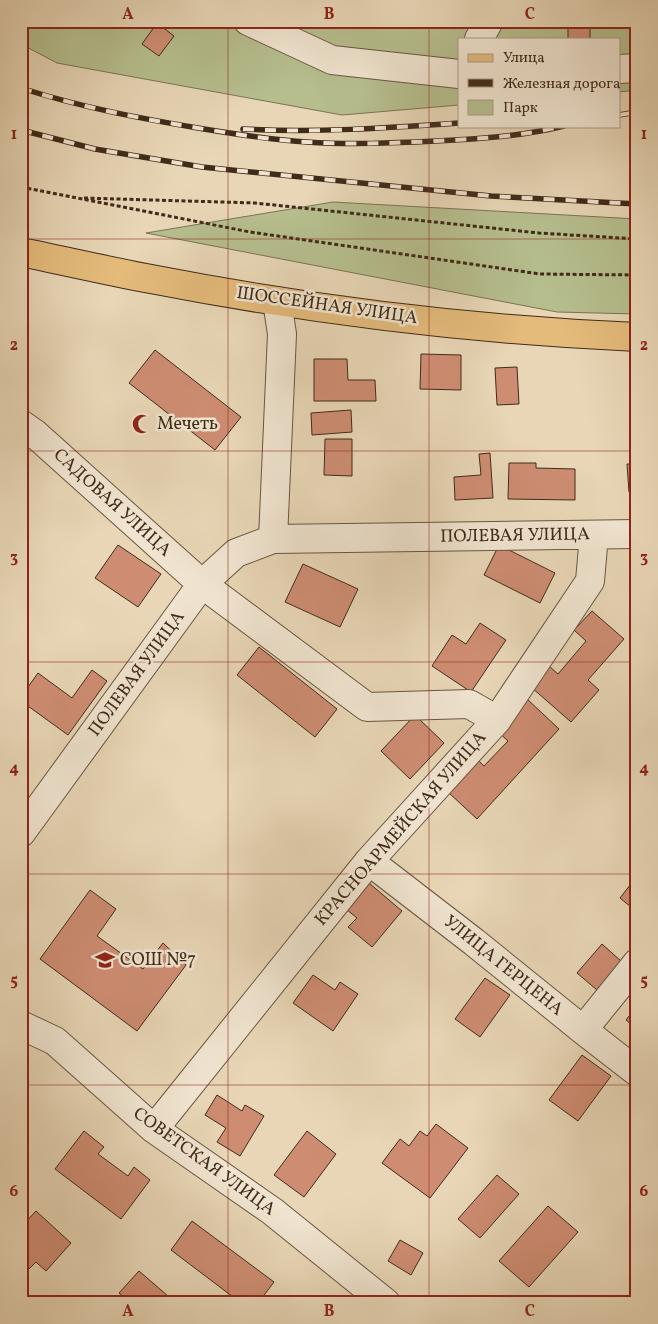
<svg xmlns="http://www.w3.org/2000/svg" width="658" height="1324" font-family="Vollkorn,serif">
<style>
.green{fill:#b6be8e;stroke:#7b7454}
.building{fill:#ce8d73;stroke:#402b19}
.lines{fill:none;stroke-linecap:round;stroke-linejoin:round}
.minor-casing{stroke:#6a5640;stroke-width:30}
.major-casing{stroke:#402b19;stroke-width:30}
.path{stroke:#402b19;stroke-width:3;stroke-dasharray:4 2.5;stroke-linecap:butt}
.minor{stroke:#f0e4d0;stroke-width:28}
.major{stroke:#e4bb7b;stroke-width:28}
.rail-casing{stroke:#402b19;stroke-width:5.5}
.rail{stroke:#f0e4d0;stroke-width:4;stroke-dasharray:11;stroke-linecap:butt}
.grid{fill:none;stroke:#8f2418;stroke-width:1;stroke-opacity:0.55}
.labels{text-anchor:middle;dominant-baseline:central;stroke-width:5;stroke-linejoin:round;paint-order:stroke}
.street-label{font-size:18px;fill:#402b19;stroke:#f0e4d0}
.poi-label{font-size:18px;fill:#402b19;stroke:#f0e4d0;text-anchor:start}
.neatline{fill:none;stroke:#8f2418;stroke-width:2}
.grid-label{font-size:16px;text-anchor:middle;font-weight:bold;fill:#8f2418}
</style>
<rect width="100%" height="100%" fill="#e8d6b6"/>
<filter id="stains"><feTurbulence type="fractalNoise" baseFrequency=".004" numOctaves="4"/><feColorMatrix values="0 0 0 0 .2 0 0 0 0 .09 0 0 0 0 .02 0 0 0 .5 -.17"/></filter>
<radialGradient id="worn" r=".72"><stop offset=".6" stop-color="#630" stop-opacity="0"/><stop offset="1" stop-color="#630" stop-opacity=".3"/></radialGradient>
<path class="green" d="M21,21H637V90L619,92V39H459V105L342,115L57,63L21,44Z
M333,202L637,219V314L557,312L146,233Z"/>
<path class="building" d="M140,21H150L145,27Z
M321,21H337L336,25Z
M568,21H590V39H568Z
M157,23L174,36L159,56L142,44Z
M155,350L241,417L215,450L129,383Z
M421,354L461,355V390L420,389Z
M314,359H347L348,380H375L376,401H314Z
M517,367L519,404L497,405L495,368Z
M351,410L352,432L312,435L311,413Z
M325,439H352V476L324,475Z
M490,453L493,498L455,500L454,477L481,475L479,454Z
M509,463H536V468L575,469V500L508,499Z
M627,464H637V491L629,492Z
M118,545L161,574L138,607L95,578Z
M499,545L555,573L540,603L484,575Z
M303,564L358,589L340,627L285,602Z
M592,611L624,639L588,680L599,690L571,722L531,687L549,666L558,674L586,641L574,630Z
M480,623L506,640L471,692L432,666L452,635L466,644Z
M259,647L337,709L315,737L237,675Z
M92,670L107,681L68,735L21,701V697L38,673L72,698Z
M526,698L559,729L477,819L448,792L478,760L484,766L508,741L497,731Z
M415,715L444,743L410,779L381,751Z
M637,876V912L620,898Z
M369,883L402,911L372,947L348,927L357,918L346,909Z
M90,890L116,909L97,936L143,969L163,943L186,965L137,1031L40,959Z
M602,944L621,961L597,990L577,973Z
M313,975L335,990L340,982L358,994L333,1031L293,1003Z
M485,978L510,995L480,1037L455,1019Z
M637,1006V1029L626,1020Z
M582,1055L611,1076L578,1121L549,1100Z
M217,1095L242,1111L245,1105L264,1116L240,1156L217,1142L226,1128L205,1115Z
M436,1124L468,1148L430,1198L382,1163L400,1139L409,1146L420,1131L427,1136Z
M84,1131L104,1147L98,1154L128,1176L134,1167L150,1180L121,1219L55,1169Z
M307,1131L336,1154L304,1197L274,1175Z
M497,1175L519,1194L480,1238L458,1219Z
M548,1206L578,1232L529,1287L499,1261Z
M36,1211L71,1243L46,1271L36,1262L27,1271L21,1265V1227Z
M192,1221L274,1282L258,1303H241L171,1250Z
M400,1240L423,1253L411,1275L388,1261Z
M139,1271L176,1303H131L119,1293Z
M188,1296L196,1303H182Z"/>
<g class="lines">
<defs>
<path id="minor" d="M248,21L332,60L459,74
M479,39L489,21
M619,69L637,68
M21,424L34,433L202,584L367,707L469,704L497,720
M273,539L282,334L277,301
M21,833L202,584L236,553L273,539L637,534
M369,861L474,942L583,1030L637,1072
M21,1025L55,1041L154,1129L272,1211L386,1303
M583,1030L637,963
M154,1129L369,861L497,720L590,581L594,535"/>
<path id="major" d="M21,252C65,261 108,271 151,279C311,310 474,330 637,337"/>
</defs>
<use href="#minor" class="minor-casing"/>
<use href="#major" class="major-casing"/>
<path class="path" d="M21,187L250,232L540,274L637,275
M84,198L255,203L539,233L637,239"/>
<use href="#minor" class="minor"/>
<use href="#major" class="major"/>
<defs>
<path id="rail" d="M21,88C80,107 138,118 198,128C235,134 271,140 307,142C350,145 393,143 436,141C479,139 523,136 564,126
M619,115L637,112
M243,129C315,133 387,128 459,123
M21,130L95,149L202,167L491,196L637,204"/>
</defs>
<use href="#rail" class="rail-casing"/>
<use href="#rail" class="rail"/>
</g>
<path class="grid" d="M228,21V1303M429,21V1303M21,239H637M21,451H637M21,662H637M21,874H637M21,1085H637"/>
<defs>
<symbol id="mosque-bare" viewBox="-9 -9 18 18"><path d="M3.5-4.9A6 6 0 1 0 3.5 4.9A5 5 0 1 1 3.5-4.9Z" fill="#8f2418" stroke="#f0e4d0" stroke-width="2.5" paint-order="stroke"/></symbol>
<symbol id="school-bare" viewBox="-9 -9 18 18"><path d="M0-5L7-2L0 1L-7-2ZM-4 1L0 2.5L4 1V4Q0 6-4 4Z" fill="#8f2418" stroke="#f0e4d0" stroke-width="2.5" paint-order="stroke"/></symbol>
</defs>
<g fill-rule="evenodd">
<use href="#mosque-bare" x="128" y="410" width="28" height="28"/>
<use href="#school-bare" x="91" y="946" width="28" height="28"/>
</g>
<g class="labels">
<g class="street-label">
<text transform="translate(327 306) rotate(8)">ШОССЕЙНАЯ УЛИЦА</text>
<text transform="translate(112 503) rotate(42)">САДОВАЯ УЛИЦА</text>
<text transform="translate(515 536) rotate(-1)">ПОЛЕВАЯ УЛИЦА</text>
<text transform="translate(137 674) rotate(-54)">ПОЛЕВАЯ УЛИЦА</text>
<text transform="translate(401 829) rotate(-49)">КРАСНОАРМЕЙСКАЯ УЛИЦА</text>
<text transform="translate(503 966) rotate(39)">УЛИЦА ГЕРЦЕНА</text>
<text transform="translate(204 1162) rotate(36)">СОВЕТСКАЯ УЛИЦА</text>
</g>
<g class="poi-label">
<text x="157" y="424">Мечеть</text>
<text x="120" y="960">СОШ №7</text>
</g>
</g>
<rect width="658" height="1324" fill="none" stroke="#e8d6b6" stroke-width="55"/>
<rect x="458" y="38" width="162" height="90" fill="#f0e4d0" stroke="#aa9a87"/>
<rect x="468" y="54" width="25" height="8" fill="#e4bb7b" stroke="#aa9a87"/>
<text x="503" y="62" font-size="15" fill="#402b19">Улица</text>
<rect x="468" y="79" width="25" height="8" fill="#402b19" stroke="#aa9a87"/>
<text x="503" y="88" font-size="15" fill="#402b19">Железная дорога</text>
<rect x="468" y="100" width="25" height="15" fill="#b6be8e" stroke="#aa9a87"/>
<text x="503" y="112" font-size="15" fill="#402b19">Парк</text>
<rect x="28" y="28" width="602" height="1268" class="neatline"/>
<g class="grid-label">
<text x="128" y="19">A</text>
<text x="329" y="19">B</text>
<text x="530" y="19">C</text>
<text x="14" y="139">1</text>
<text x="644" y="139">1</text>
<text x="14" y="350">2</text>
<text x="644" y="350">2</text>
<text x="14" y="562">3</text>
<text x="644" y="562">3</text>
<text x="14" y="773">4</text>
<text x="644" y="773">4</text>
<text x="14" y="985">5</text>
<text x="644" y="985">5</text>
<text x="14" y="1196">6</text>
<text x="644" y="1196">6</text>
<text x="128" y="1316">A</text>
<text x="329" y="1316">B</text>
<text x="530" y="1316">C</text>
</g>
<rect width="100%" height="100%" filter="url(#stains)"/>
<rect width="100%" height="100%" fill="url(#worn)"/>
</svg>
